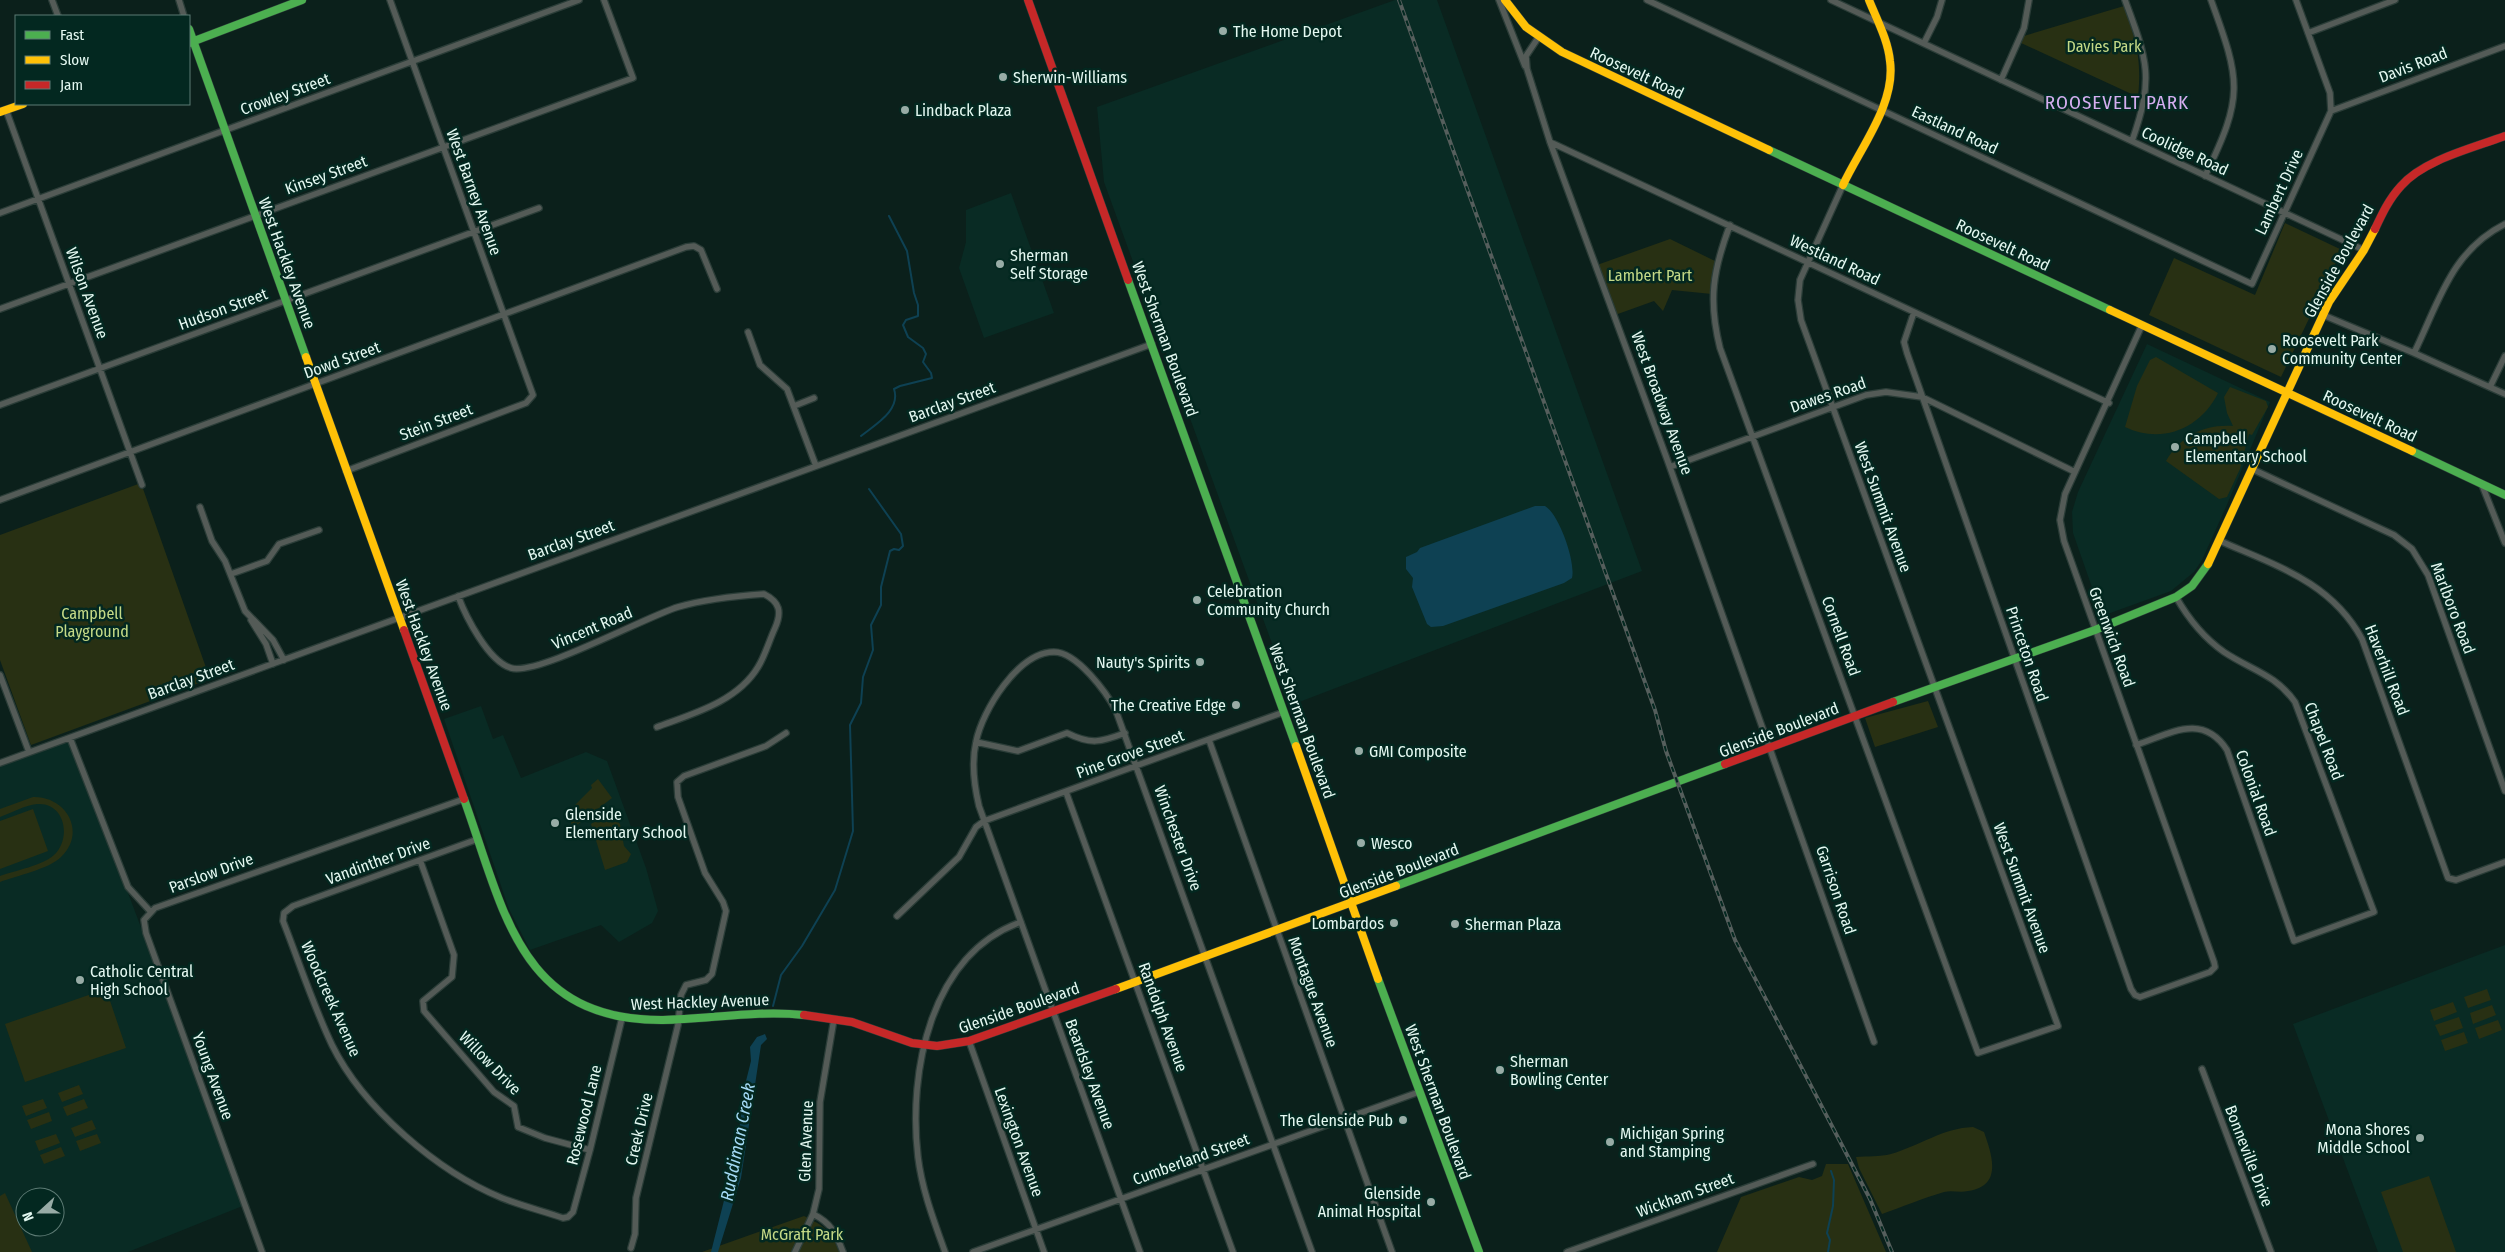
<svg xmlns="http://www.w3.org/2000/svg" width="2505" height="1252" font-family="'Fira Sans Condensed',sans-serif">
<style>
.built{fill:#092b24;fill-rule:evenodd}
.green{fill:#283013}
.water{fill:#0e4153}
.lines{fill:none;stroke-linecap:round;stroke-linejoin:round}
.stream{stroke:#0e4153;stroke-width:2}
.street-casing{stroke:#2b3d38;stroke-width:8}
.fast-casing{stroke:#2b3d38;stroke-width:9}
.slow-casing{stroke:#2b3d38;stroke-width:9}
.jam-casing{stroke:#2b3d38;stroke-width:9}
.street{stroke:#545b57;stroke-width:5.5}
.fast{stroke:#4caf50;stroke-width:8}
.slow{stroke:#ffc107;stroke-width:8}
.jam{stroke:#c62828;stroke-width:8}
.rail-casing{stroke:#555e5c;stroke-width:4}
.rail{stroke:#032820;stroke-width:2;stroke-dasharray:5.5;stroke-linecap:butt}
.poi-dot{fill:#98aca6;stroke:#032820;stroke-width:2}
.labels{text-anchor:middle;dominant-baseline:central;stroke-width:5;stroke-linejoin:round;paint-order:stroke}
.poi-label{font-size:16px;fill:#e4f8f1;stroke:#032820;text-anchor:start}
.park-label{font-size:16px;fill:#c5da87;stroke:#032820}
.street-label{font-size:16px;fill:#e4f8f1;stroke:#032820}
.water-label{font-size:18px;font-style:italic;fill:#a4daf5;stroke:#032820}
.quarter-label{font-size:19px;letter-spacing:1px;fill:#d5aef0;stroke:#032820}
</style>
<rect width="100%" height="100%" fill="#0b201b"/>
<path class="built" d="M1395,0H1437L1642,571L1294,704L1104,182L1097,107Z
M1011,193L1054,313L984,338L959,268L966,242V210Z
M2147,344L2270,402L2226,507L2202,560L2194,572L2171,591L2102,616L2073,533L2072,512L2078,492Z
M481,706L493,739L503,735L521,778L586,752L607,761L646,868L658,911L652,923L619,942L601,925L530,950L509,909L444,719Z
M70,738L245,1205L128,1252H0V763ZM25,1197H55V1227H25Z
M2505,945V1252H2378L2293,1024Z"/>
<path class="green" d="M2124,6C2136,42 2142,58 2138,97L2021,43L2024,36Z
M2285,223L2342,250L2281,377L2149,315L2174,258L2255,295Z
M1670,239L1717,262L1712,294L1672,290L1663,311L1654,301L1615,315L1597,265Z
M2156,357L2218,393C2201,428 2162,445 2125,427L2137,386L2150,360Z
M2230,387L2266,401L2268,407L2252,435L2249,434L2240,469L2227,497L2219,499L2166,461C2181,436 2204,424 2233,426L2227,413L2224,397Z
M141,483L210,679L31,745L0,660V535Z
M1928,701L1938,727L1875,747L1865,718Z
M598,779L612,798L573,828L568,815L570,810L592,788L591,785Z
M33,797C66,796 87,832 61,857C49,869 16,876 0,882V876C14,871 44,865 54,855C72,838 65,802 37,804C25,805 11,813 0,817V809Z
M33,809L48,851L0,869V821Z
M609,811L620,824L624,846L631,854L627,862L605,870L591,824Z
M106,989L126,1048L25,1082L5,1024Z
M2487,989L2491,1000L2468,1008L2464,997Z
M2453,1002L2457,1012L2434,1021L2430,1010Z
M2492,1005L2496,1015L2473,1024L2470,1013Z
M2459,1017L2463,1028L2440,1036L2435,1025Z
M2498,1020L2502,1030L2479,1039L2475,1028Z
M2464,1032L2468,1043L2445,1051L2441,1040Z
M79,1085L83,1094L62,1102L58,1093Z
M43,1099L47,1108L26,1116L22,1106Z
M84,1099L88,1108L67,1116L63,1107Z
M49,1112L52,1121L31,1129L27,1120Z
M92,1120L96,1129L75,1137L71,1128Z
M1973,1127L1984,1132C1992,1155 2003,1186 1968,1191C1960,1193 1952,1190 1944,1192C1923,1198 1902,1207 1882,1214L1859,1168L1856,1157C1867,1156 1880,1157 1891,1154C1919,1146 1943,1128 1973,1127Z
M56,1134L60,1143L39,1151L35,1141Z
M97,1134L101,1143L80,1151L76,1141Z
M61,1147L65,1156L44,1164L40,1155Z
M1826,1164H1848L1886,1252H1717L1741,1197L1799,1177L1812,1180L1822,1176Z
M2429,1176L2456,1252H2403L2381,1192Z
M5,1193L32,1252H0V1196Z
M804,1216C824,1226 831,1230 839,1252H702Z"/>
<path class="water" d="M1535,506H1545C1559,514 1576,562 1572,578L1564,583L1443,626L1431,627L1427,624L1412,587L1413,578L1406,569V557L1417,552L1420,548Z
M765,1034L767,1039L761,1045L741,1178L718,1252H711L737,1149L744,1089L751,1061L750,1047L757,1037Z"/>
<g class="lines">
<path class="stream" d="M861,436C876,424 901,410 894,389L900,386L932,378L931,373L923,362L926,354L923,348L908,337L903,325L906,320L918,316V305L914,293L907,251L889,216
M773,1006L781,975L802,946L835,890L853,831L850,725L861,703L863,677L873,650L871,625L881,605V587L890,551L894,549L899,550L903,546L901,534L869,489
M1828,1252L1830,1240L1827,1233L1833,1206L1834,1180L1831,1171"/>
<defs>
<path id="street" d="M52,0L58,16
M179,0L184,16
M1499,0L1525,66
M1647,0L2252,284L2331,111L2330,93L2296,0
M1831,0L2364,250
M2125,0C2148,62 2154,78 2132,141
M2308,33L2395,0
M1538,38L1526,56L1527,69L1550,142L1667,459L1874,1042
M1924,43L1937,17L1942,0
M2001,80L2024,28L2029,0
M6,110L142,485
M2331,111L2505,46
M1550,142L2109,403
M2205,176C2244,96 2241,82 2211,0
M0,213L579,0
M1730,225C1713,270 1708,300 1720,348L1978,1053L2058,1026L1801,320L1798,300L1800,280L1843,185
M0,309L633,78L604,0
M1914,312L1904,342L1907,353L2131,989L2135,995L2140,997L2210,972L2215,967L2214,962L2064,541L2060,520L2065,494L2142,325
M2323,315L2414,353L2505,394
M748,332L760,365L787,389L816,466
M2414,353C2439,302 2451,251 2505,224
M2490,387L2505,356
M0,405L539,208
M794,406L814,398
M1670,467L1866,395L1886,392L1922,397L2075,472
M2252,469L2394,535L2412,549L2428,575L2505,791
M346,471L526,403L533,395L390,0
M2482,485L2505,543
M0,500L686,247L694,246L701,250L717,289
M200,507L212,541L225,561L245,611L273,640L284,660
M2220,541C2277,566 2331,582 2362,639L2448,878L2456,880L2505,862
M231,574L267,561L279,544L319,530
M458,596C466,617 488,661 511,668C537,676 645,617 678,607C706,599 735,596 764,594C780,602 782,612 775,628C769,641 765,656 758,667C737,702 692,714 657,727
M251,620L266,644L273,664
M0,675L29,752
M70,738L128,887L150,911
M1209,740L1392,1252
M976,742L1018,751L1067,733C1091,745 1101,742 1125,733
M2136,745C2170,734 2202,712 2227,750L2294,941L2374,912L2295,702C2275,674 2251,670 2224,652C2204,638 2188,618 2176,597
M0,763L1152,344
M1066,792L1233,1252
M478,839L293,906L284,913L283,921C299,962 313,1005 332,1045C363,1108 438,1172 502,1198C522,1206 543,1211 563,1218L568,1217L573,1212L590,1150L622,1018
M420,860L454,955L452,977L423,1001L424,1011L494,1092L514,1106L518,1127L545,1138L590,1150
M897,916L959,857L976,827L984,821L1284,712
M969,1041L1044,1252
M2202,1069L2271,1252
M813,1214C831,1223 836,1233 843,1252
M631,1248L635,1234L636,1198L678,1025L681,995L686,985L706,980L712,974L726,911L723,902L705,873L678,797L677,782L684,776L766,746L786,733
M262,1252L146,933L144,920L155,908L464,799
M795,1252L813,1214L819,1189L820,1102L834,1019
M945,1252C934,1221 922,1190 918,1157C908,1073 930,954 1021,922
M973,1252L1419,1092
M1140,1252L979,806C974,785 971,764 976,742C982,711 1018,652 1054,652C1077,652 1107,693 1116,711L1312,1252
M1567,1252L1813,1164"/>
<path id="fast" d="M189,29L306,357
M189,43L302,0
M1769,150L2110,310
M1128,280L1296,746
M2412,451L2505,495
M1893,702L2095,630L2176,597L2192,586L2208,564
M464,799C504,910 519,1021 663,1020C710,1019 757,1010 804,1015
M1396,886L1725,764
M1378,979L1479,1252"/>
<path id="slow" d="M1505,0L1526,27L1562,52L1769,150
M0,112L23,104
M1843,185C1860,148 1896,104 1890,61C1888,40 1877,20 1869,0
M2110,310L2412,451
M306,357L404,630
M2208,564L2329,302L2364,250L2375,229
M1296,746L1378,979
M1116,989L1396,886"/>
<path id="jam" d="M1028,0L1128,280
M2375,229C2382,214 2389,199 2401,186C2423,160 2473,148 2505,136
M404,630L464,799
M1725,764L1893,702
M804,1015L852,1022L912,1043L937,1046L969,1041L1116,989"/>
</defs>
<use href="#street" class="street-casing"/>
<use href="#fast" class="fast-casing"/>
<use href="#slow" class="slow-casing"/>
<use href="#jam" class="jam-casing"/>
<use href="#street" class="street"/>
<use href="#fast" class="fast"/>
<use href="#slow" class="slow"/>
<use href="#jam" class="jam"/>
<defs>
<path id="rail" d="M1399,0L1655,710L1666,751L1735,940L1870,1199L1892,1252"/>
</defs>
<use href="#rail" class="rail-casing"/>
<use href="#rail" class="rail"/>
</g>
<g class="poi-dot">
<circle cx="1223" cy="31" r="5"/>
<circle cx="1003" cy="77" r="5"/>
<circle cx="905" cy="110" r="5"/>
<circle cx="1000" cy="264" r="5"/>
<circle cx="2272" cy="349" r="5"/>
<circle cx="2175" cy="447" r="5"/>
<circle cx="1197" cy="600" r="5"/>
<circle cx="1200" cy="662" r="5"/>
<circle cx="1236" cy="705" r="5"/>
<circle cx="1359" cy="751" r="5"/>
<circle cx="555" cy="823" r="5"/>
<circle cx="1361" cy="843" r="5"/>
<circle cx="1394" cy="923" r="5"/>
<circle cx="1455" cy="924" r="5"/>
<circle cx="80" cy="980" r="5"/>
<circle cx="1500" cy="1070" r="5"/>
<circle cx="1403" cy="1120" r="5"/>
<circle cx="2420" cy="1138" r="5"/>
<circle cx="1610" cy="1142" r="5"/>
<circle cx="1431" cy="1202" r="5"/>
</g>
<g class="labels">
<g class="poi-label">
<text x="1233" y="31">The Home Depot</text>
<text x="1013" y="77">Sherwin-Williams</text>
<text x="915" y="110">Lindback Plaza</text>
<text x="1010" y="255">Sherman<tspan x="1010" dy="18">Self Storage</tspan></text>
<text x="2282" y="340">Roosevelt Park<tspan x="2282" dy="18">Community Center</tspan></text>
<text x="2185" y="438">Campbell<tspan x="2185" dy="18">Elementary School</tspan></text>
<text x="1207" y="591">Celebration<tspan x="1207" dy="18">Community Church</tspan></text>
<text x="1190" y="662" text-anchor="end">Nauty's Spirits</text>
<text x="1226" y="705" text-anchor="end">The Creative Edge</text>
<text x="1369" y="751">GMI Composite</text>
<text x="565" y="814">Glenside<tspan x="565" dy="18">Elementary School</tspan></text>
<text x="1371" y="843">Wesco</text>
<text x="1384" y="923" text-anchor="end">Lombardos</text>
<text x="1465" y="924">Sherman Plaza</text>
<text x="90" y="971">Catholic Central<tspan x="90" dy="18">High School</tspan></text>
<text x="1510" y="1061">Sherman<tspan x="1510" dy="18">Bowling Center</tspan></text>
<text x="1393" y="1120" text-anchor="end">The Glenside Pub</text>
<text x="2410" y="1129" text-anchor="end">Mona Shores<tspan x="2410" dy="18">Middle School</tspan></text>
<text x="1620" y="1133">Michigan Spring<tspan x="1620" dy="18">and Stamping</tspan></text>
<text x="1421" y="1193" text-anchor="end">Glenside<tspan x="1421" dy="18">Animal Hospital</tspan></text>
</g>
<g class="park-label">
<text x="2104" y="46">Davies Park</text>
<text x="1650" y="275">Lambert Part</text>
<text x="92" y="613">Campbell<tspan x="92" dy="18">Playground</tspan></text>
<text x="802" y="1234">McGraft Park</text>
</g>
<g class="street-label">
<text transform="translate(2413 65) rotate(-21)">Davis Road</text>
<text transform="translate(1637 73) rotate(25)">Roosevelt Road</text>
<text transform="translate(285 94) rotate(-20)">Crowley Street</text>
<text transform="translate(1955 130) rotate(25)">Eastland Road</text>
<text transform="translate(2185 151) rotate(25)">Coolidge Road</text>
<text transform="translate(326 175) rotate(-20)">Kinsey Street</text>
<text transform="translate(474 192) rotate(70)">West Barney Avenue</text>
<text transform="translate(2279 192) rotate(-65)">Lambert Drive</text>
<text transform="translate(2003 245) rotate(25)">Roosevelt Road</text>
<text transform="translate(1835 260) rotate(25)">Westland Road</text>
<text transform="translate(2339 261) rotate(-61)">Glenside Boulevard</text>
<text transform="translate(287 263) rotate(70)">West Hackley Avenue</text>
<text transform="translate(87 293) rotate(70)">Wilson Avenue</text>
<text transform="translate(223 309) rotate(-20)">Hudson Street</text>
<text transform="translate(1165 339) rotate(70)">West Sherman Boulevard</text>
<text transform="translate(342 360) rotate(-20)">Dowd Street</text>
<text transform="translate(1828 395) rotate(-19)">Dawes Road</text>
<text transform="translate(952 402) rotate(-20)">Barclay Street</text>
<text transform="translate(1662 403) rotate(70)">West Broadway Avenue</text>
<text transform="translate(2370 416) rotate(25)">Roosevelt Road</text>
<text transform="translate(436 422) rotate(-21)">Stein Street</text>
<text transform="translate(1883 507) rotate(70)">West Summit Avenue</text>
<text transform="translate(571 540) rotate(-20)">Barclay Street</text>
<text transform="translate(2453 608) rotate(69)">Marlboro Road</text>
<text transform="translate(592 628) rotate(-23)">Vincent Road</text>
<text transform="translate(1841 636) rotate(70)">Cornell Road</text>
<text transform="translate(2112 637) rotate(70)">Greenwich Road</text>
<text transform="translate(424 645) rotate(70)">West Hackley Avenue</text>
<text transform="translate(2027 654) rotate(71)">Princeton Road</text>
<text transform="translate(2387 670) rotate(69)">Haverhill Road</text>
<text transform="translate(191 679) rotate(-20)">Barclay Street</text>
<text transform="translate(1302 721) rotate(70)">West Sherman Boulevard</text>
<text transform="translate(1779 730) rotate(-21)">Glenside Boulevard</text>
<text transform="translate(2324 741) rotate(69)">Chapel Road</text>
<text transform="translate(1130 754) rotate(-20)">Pine Grove Street</text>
<text transform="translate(2256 793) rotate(70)">Colonial Road</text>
<text transform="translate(1178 838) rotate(70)">Winchester Drive</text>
<text transform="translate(378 861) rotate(-20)">Vandinther Drive</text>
<text transform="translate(1399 871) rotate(-21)">Glenside Boulevard</text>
<text transform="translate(211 873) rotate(-20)">Parslow Drive</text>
<text transform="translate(2022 888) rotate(70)">West Summit Avenue</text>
<text transform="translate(1836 890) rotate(71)">Garrison Road</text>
<text transform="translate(1313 992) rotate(70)">Montague Avenue</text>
<text transform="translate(331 999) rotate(66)">Woodcreek Avenue</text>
<text transform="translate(700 1002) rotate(-2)">West Hackley Avenue</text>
<text transform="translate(1019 1008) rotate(-19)">Glenside Boulevard</text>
<text transform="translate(1163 1017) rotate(70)">Randolph Avenue</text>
<text transform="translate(490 1063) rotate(46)">Willow Drive</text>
<text transform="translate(1090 1074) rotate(70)">Beardsley Avenue</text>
<text transform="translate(213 1076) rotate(70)">Young Avenue</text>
<text transform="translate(1438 1102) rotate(70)">West Sherman Boulevard</text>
<text transform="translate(584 1115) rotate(-76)">Rosewood Lane</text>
<text transform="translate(639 1129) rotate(-77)">Creek Drive</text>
<text transform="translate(806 1141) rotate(-88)">Glen Avenue</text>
<text transform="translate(1019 1142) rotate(70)">Lexington Avenue</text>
<text transform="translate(2249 1156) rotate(69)">Bonneville Drive</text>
<text transform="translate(1191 1159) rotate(-20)">Cumberland Street</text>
<text transform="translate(1685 1195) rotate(-20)">Wickham Street</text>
</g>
<g class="water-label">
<text transform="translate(738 1142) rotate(-79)">Ruddiman Creek</text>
</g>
<g class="quarter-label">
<text x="2117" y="102">ROOSEVELT PARK</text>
</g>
</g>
<rect x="15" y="15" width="175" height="90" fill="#032820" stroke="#5d7b74"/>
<rect x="25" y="31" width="25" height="8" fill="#4caf50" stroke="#5d7b74"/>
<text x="60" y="40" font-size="15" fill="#e4f8f1">Fast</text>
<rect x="25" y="56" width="25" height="8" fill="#ffc107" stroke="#5d7b74"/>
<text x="60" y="65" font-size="15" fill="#e4f8f1">Slow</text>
<rect x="25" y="81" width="25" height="8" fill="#c62828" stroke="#5d7b74"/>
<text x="60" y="90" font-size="15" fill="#e4f8f1">Jam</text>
<g transform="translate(40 1212) rotate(249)"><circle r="24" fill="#032820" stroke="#5d7b74"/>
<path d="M0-4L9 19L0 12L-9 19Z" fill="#98aca6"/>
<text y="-8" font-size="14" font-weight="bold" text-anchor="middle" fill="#e4f8f1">N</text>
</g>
</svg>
